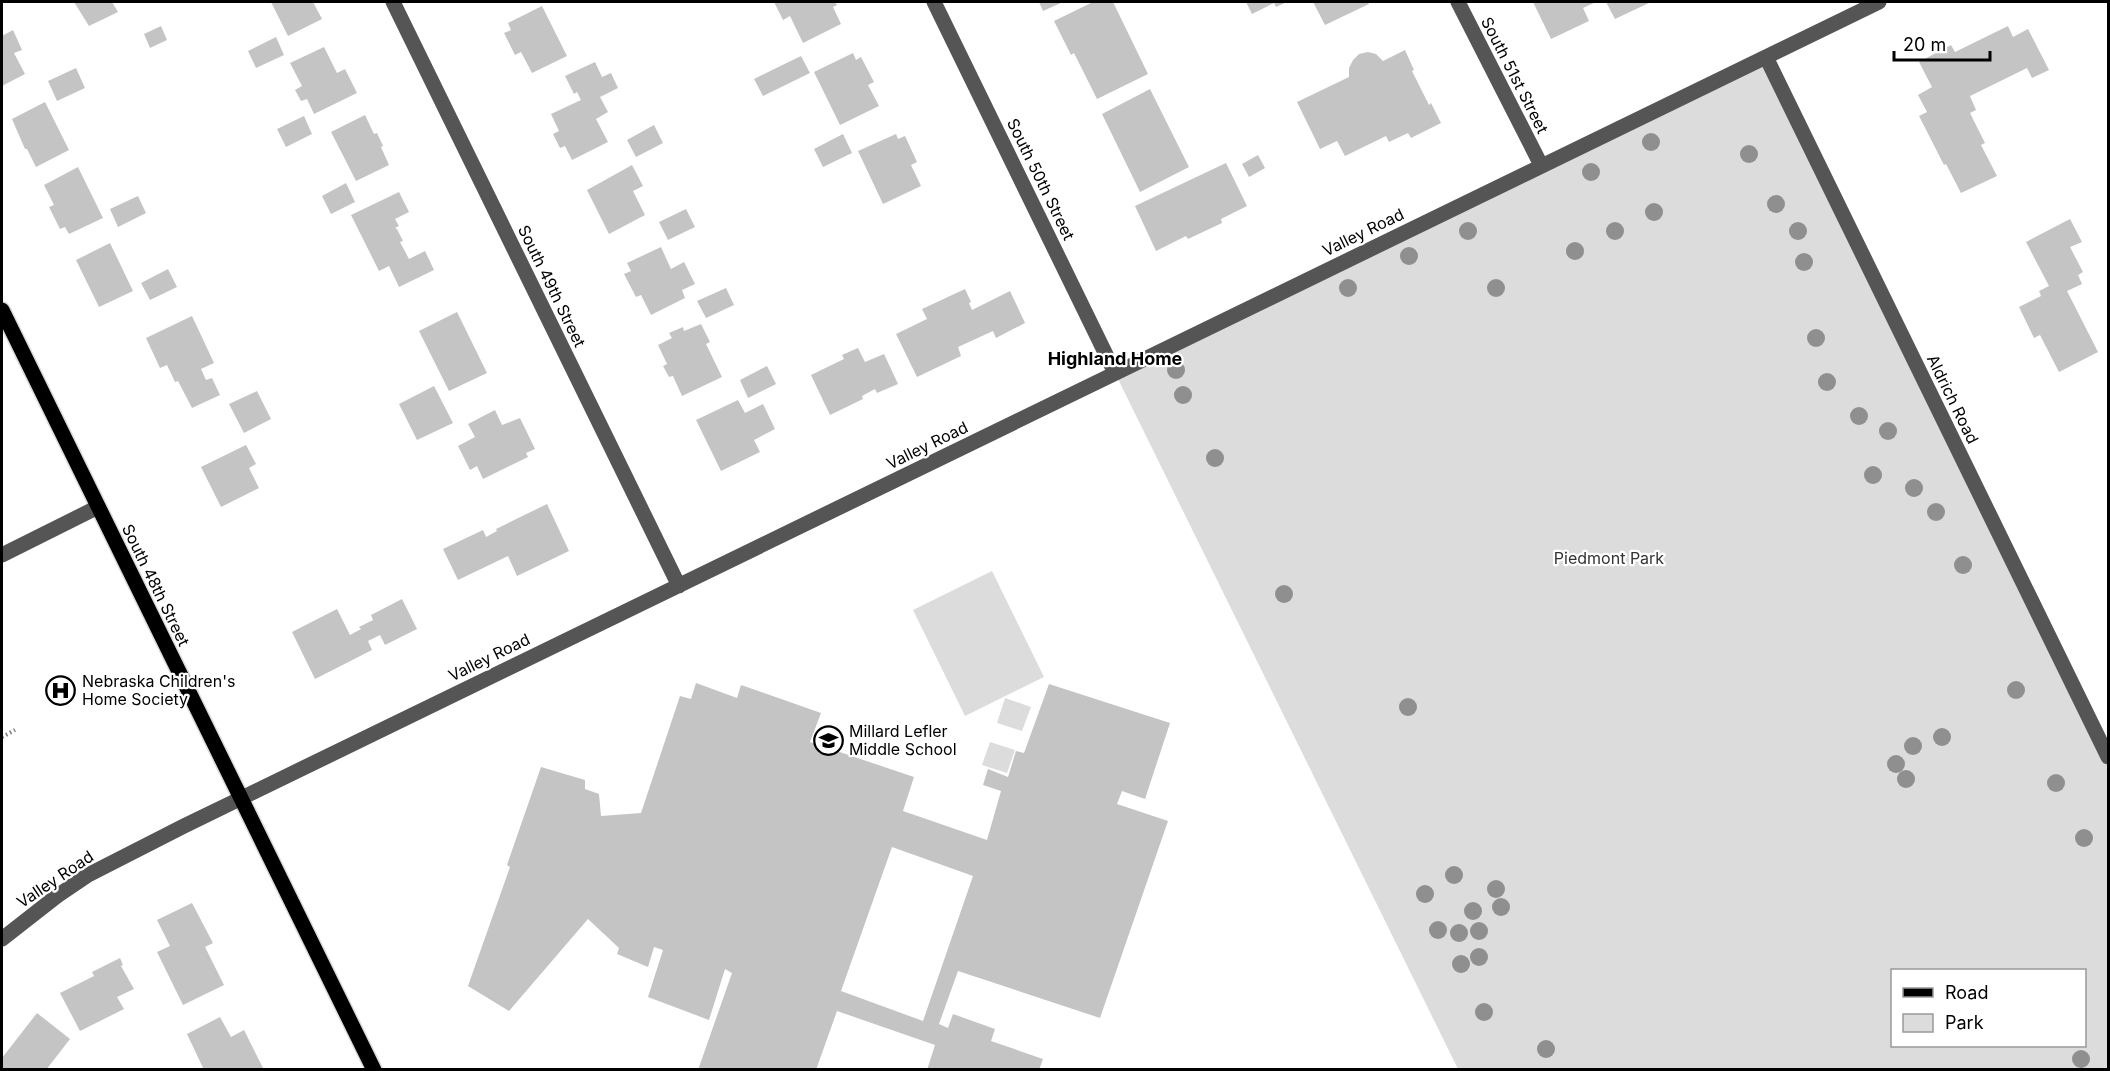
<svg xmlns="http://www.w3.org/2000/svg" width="2110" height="1071" font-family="Inter,sans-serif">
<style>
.green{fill:#dcdcdc;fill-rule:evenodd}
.building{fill:#c4c4c4;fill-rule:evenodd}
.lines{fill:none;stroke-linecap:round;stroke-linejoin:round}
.major-casing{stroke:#dbdbdb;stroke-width:18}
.path{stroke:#777;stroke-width:4;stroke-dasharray:1.5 3;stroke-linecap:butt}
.minor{stroke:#555;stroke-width:15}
.major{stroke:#000;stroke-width:15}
.tree{fill:#8f8f8f}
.labels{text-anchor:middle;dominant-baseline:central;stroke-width:4.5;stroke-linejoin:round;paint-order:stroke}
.street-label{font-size:16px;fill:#000;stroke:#fff}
.park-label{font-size:16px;fill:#333;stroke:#fff}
.poi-label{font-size:16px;fill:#000;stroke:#fff;text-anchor:start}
.neighbourhood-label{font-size:18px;font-weight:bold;fill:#000;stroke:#fff}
</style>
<rect width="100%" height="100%" fill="#fff"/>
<path class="green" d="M1766,57L2108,757V1069H1458L1115,373ZM1892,970H2084V1046H1892Z
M992,571L1044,677L965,716L913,610Z
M1005,698L1031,707L1022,731L997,723Z
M990,742L1015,750L1007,773L982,765Z"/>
<path class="building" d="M74,2H112L118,12L89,26Z
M271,2H313L322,19L288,36Z
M774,2H835L837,5L833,7L841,24L803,43L790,16L783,20Z
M1039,2H1063L1043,11Z
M1093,2H1113L1148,74L1097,99L1074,53L1071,55L1054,21Z
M1246,2H1287L1276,7L1274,3L1252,14Z
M1313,2H1368L1369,4L1325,25Z
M1533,2H1596L1583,8L1589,21L1551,39Z
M1606,2H1651L1615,19Z
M542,6L567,56L532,73L521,52L515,55L504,33L511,30L508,23Z
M161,26L167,40L150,48L144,34Z
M2008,26L2013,37L2028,29L2049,70L2032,78L2027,68L1970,96L1976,110L1970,113L1985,143L1981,145L1997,176L1961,193L1946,164L1944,165L1919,116L1927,112L1918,95L1932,87L1919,62L1951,45L1955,52Z
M13,30L22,50L14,53L25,74L2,86V36Z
M276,37L284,55L256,68L248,51Z
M324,47L337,73L345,69L357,93L314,114L307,99L301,101L295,90L302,86L290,63Z
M1405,50L1414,70L1412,71L1429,105L1431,103L1441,123L1411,138L1408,133L1389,142L1386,136L1345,156L1337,141L1320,149L1297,102L1349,77V68L1353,60L1359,54L1368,52L1376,54L1383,61Z
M853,53L856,60L861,57L874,82L868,85L879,106L840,125L814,72Z
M801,56L810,73L763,96L754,79Z
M595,62L602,77L611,73L618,88L600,97L608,112L596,119L608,142L572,160L565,146L560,148L553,134L559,131L551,114L581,100L577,92L574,94L565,76Z
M76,68L85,88L57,101L48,81Z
M1150,89L1189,167L1140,192L1102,114Z
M45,102L69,150L36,167L27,149H25L12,119Z
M365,115L374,134L377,133L383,146L381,147L389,165L356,181L331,132Z
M304,116L312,134L286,147L277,129Z
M654,125L663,143L636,157L627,140Z
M843,134L852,153L823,167L814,149Z
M896,134L898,139L905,136L917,162L911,165L921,186L883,204L858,151Z
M1258,155L1265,168L1249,177L1242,164Z
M1226,163L1247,206L1221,219L1222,223L1188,239L1186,236L1156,251L1135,206Z
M632,165L643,186L633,191L645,215L609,234L587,190Z
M78,167L103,218L69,234L65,227L60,229L49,207L54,205L44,185Z
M346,183L355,202L331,214L322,196Z
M399,192L409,212L395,219L399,226L395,228L397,229L403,241L400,242L409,259L425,251L434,270L399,287L389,266L379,271L351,215Z
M138,196L146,213L118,227L110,209Z
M686,209L695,227L668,240L659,222Z
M2070,219L2082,242L2070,247L2083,272L2078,275L2082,284L2067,291L2098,352L2059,372L2040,335L2034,338L2019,307L2041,296L2039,291L2049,286L2026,242Z
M110,243L133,291L99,307L76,260Z
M661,247L671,269L684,262L695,284L682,290L685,298L651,315L641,295L636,297L624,274L631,271L627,263Z
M168,269L177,287L150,300L141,283Z
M726,288L734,305L706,318L697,301Z
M965,289L971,302L969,303L972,310L1010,291L1025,323L996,338L993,331L958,347L961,356L917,377L896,334L927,319L922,309Z
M457,312L487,373L449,391L419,331Z
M192,316L214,363L201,369L206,380L212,378L220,395L192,408L178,381L175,382L167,365L160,368L146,338Z
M701,324L710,342L706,344L722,377L682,396L673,376L669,377L663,366L667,364L658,345L672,338L669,333L683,327L684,331Z
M858,348L865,362L884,354L898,384L877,393L875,389L862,396L863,399L830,415L811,375L844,359L842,355Z
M767,366L776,384L748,398L740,380Z
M434,386L453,423L417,440L399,404Z
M257,391L271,419L244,433L229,404Z
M738,400L745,413L763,404L775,429L754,440L760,452L721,471L696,420Z
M495,410L502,425L520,418L535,449L526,453L528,457L483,479L477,466L470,470L458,446L475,437L468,424Z
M246,445L256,464L249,468L259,488L221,507L201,467Z
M547,504L569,551L517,576L508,556L458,580L443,549L483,530L486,537L497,531L496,529Z
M402,599L417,629L385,645L380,635L368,641L372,650L315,679L292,632L337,609L350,635L361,629L359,627L373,620L371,615Z
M696,683L737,698L741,685L821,713L810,742L914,777L903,811L987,840L1001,791L983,785L988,769L1008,777L1016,751L1024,753L1049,684L1170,723L1145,799L1122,791L1117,804L1168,821L1100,1018L958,971L939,1024L948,1028L953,1014L995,1029L991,1041L1043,1059L1039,1070H927L935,1045L837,1011L816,1070H698L732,973L725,969L709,1020L648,997L663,950L654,947L648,967L617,954L619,948L588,919L509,1011L468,986L510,867L507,865L541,767L585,780V789L599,794L601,816L641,813L680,696L691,699ZM892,847L973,876L923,1021L841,991Z
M192,903L213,943L205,947L224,985L183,1005L157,952L170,946L157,920Z
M120,958L123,965L121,966L134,989L117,997L124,1009L80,1031L60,993L94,976L92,972Z
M37,1013L70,1039L46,1070H2V1058Z
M220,1017L231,1037L244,1030L264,1070H204L187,1034Z"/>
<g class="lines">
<defs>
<path id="major" d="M2,310L374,1070"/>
</defs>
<use href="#major" class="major-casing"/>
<path class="path" d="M2,737L15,730"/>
<path class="minor" d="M393,2L679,586
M934,2L1115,373
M1458,2L1541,165
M1766,57L2108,757
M2,555L98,507
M2,939L57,896L88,875L184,826L1879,2"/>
<use href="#major" class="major"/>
</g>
<g class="tree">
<circle cx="1651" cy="142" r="9"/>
<circle cx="1749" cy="154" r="9"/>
<circle cx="1591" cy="172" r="9"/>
<circle cx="1776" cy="204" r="9"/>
<circle cx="1654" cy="212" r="9"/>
<circle cx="1468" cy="231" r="9"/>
<circle cx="1615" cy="231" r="9"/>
<circle cx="1798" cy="231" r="9"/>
<circle cx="1575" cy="251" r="9"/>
<circle cx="1409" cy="256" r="9"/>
<circle cx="1804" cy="262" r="9"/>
<circle cx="1348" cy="288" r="9"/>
<circle cx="1496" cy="288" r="9"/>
<circle cx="1816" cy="338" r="9"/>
<circle cx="1176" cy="370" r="9"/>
<circle cx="1827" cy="382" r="9"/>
<circle cx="1183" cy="395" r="9"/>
<circle cx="1859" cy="416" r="9"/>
<circle cx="1888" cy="431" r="9"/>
<circle cx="1215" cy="458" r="9"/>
<circle cx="1873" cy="475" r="9"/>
<circle cx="1914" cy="488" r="9"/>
<circle cx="1936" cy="512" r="9"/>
<circle cx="1963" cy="565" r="9"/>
<circle cx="1284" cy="594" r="9"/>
<circle cx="2016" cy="690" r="9"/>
<circle cx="1408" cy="707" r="9"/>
<circle cx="1942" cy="737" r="9"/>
<circle cx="1913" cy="746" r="9"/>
<circle cx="1896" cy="764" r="9"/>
<circle cx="1906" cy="779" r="9"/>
<circle cx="2056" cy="783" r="9"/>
<circle cx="2084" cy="838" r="9"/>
<circle cx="1454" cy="875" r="9"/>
<circle cx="1496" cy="889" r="9"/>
<circle cx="1425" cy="894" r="9"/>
<circle cx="1501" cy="907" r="9"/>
<circle cx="1473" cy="911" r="9"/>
<circle cx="1438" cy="930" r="9"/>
<circle cx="1479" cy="931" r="9"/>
<circle cx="1459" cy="933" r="9"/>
<circle cx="1479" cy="957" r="9"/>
<circle cx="1461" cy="964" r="9"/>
<circle cx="1484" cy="1012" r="9"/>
<circle cx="1546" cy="1049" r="9"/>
<circle cx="2081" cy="1059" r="9"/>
</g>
<defs>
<symbol id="hospital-ring" viewBox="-11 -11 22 22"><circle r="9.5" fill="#fff" stroke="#000" stroke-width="1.5"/><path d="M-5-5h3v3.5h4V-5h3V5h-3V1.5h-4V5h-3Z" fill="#000"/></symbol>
<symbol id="school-ring" viewBox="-11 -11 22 22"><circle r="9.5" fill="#fff" stroke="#000" stroke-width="1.5"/><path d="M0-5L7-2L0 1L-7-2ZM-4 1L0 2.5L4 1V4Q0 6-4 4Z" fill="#000"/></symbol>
</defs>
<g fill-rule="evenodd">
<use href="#hospital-ring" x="44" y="674" width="33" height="33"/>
<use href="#school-ring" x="812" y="724" width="33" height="33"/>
</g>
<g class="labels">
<g class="street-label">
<text transform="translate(1515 75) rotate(63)">South 51st Street</text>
<text transform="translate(1041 179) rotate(64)">South 50th Street</text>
<text transform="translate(1363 232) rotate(-26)">Valley Road</text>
<text transform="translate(552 286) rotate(64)">South 49th Street</text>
<text transform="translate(1953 399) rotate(64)">Aldrich Road</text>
<text transform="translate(927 445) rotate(-26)">Valley Road</text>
<text transform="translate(156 585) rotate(64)">South 48th Street</text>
<text transform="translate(489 657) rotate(-26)">Valley Road</text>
<text transform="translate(55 879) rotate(-34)">Valley Road</text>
</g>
<g class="park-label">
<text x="1609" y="558">Piedmont Park</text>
</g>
<g class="poi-label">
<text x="82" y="681">Nebraska Children's<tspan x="82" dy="18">Home Society</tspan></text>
<text x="849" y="731">Millard Lefler<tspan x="849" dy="18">Middle School</tspan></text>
</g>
<g class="neighbourhood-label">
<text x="1115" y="358">Highland Home</text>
</g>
</g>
<rect width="2110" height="1071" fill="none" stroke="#000000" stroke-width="6"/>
<rect x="1891" y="969" width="195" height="78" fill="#ffffff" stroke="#999999" stroke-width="1.5"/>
<rect x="1903" y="988" width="30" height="9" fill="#000000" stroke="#999999" stroke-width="1.5"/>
<text x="1945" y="999" font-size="18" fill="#000000">Road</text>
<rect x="1903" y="1014" width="30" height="18" fill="#dcdcdc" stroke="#999999" stroke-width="1.5"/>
<text x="1945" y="1029" font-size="18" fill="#000000">Park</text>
<path d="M1894 51v9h96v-9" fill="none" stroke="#000000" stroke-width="3"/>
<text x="1903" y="51" font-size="18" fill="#000000" stroke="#ffffff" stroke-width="4.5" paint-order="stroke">20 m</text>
</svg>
